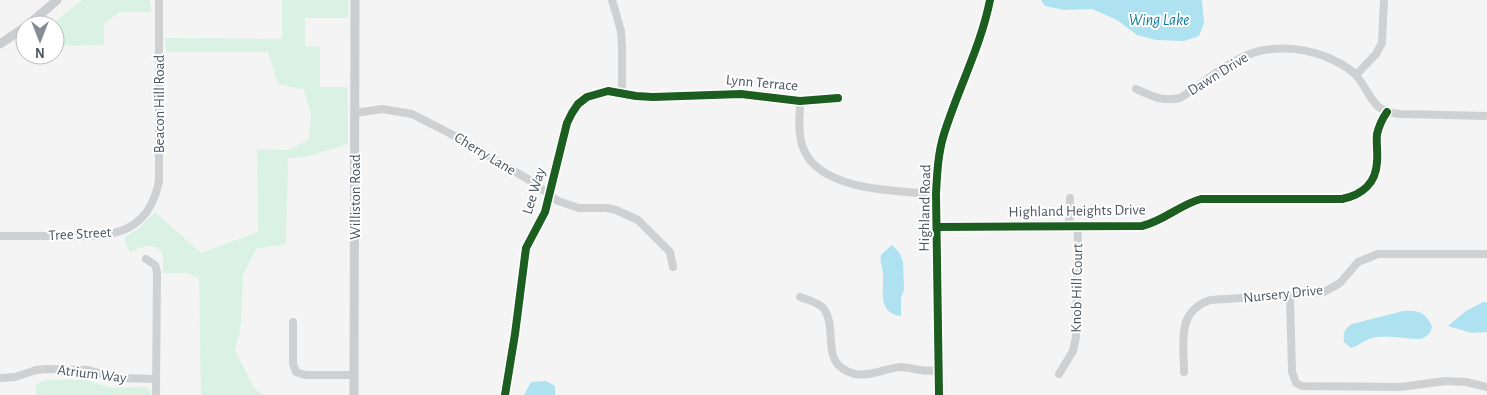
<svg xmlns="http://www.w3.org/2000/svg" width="1487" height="395" font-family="'Alegreya Sans',sans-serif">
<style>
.green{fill:#d9f2e3}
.water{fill:#aee2f0}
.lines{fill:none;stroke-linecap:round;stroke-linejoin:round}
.minor{stroke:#ced0d2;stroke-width:8}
.major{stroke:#caced1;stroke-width:9}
.cycleway-casing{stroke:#fff;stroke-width:11}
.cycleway{stroke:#1b5e20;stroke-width:8}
.labels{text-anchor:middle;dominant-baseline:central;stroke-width:4;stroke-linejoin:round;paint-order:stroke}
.street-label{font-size:15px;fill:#4a5661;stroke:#fff}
.water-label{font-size:16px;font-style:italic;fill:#0c7c9b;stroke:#fff}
</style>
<rect width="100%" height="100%" fill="#f4f4f4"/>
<path class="green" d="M82,0H150L151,12H120L104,24V45L55,46V25H51Z
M282,0H349L348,18H305V46L320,47V87H348V144L306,157L288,158L286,244L256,249L243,275L241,324L235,351L255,389L263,395H201L199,278L187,273H163C163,268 163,262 163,257C159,240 139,246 130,253L124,238L139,228L155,212L201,253L258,232L257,149L289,150L309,139L311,113L304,90L278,84L268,52H166L165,38L282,39Z
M45,380H86L111,388L146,387L151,391V395H36V384Z"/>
<path class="water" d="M1041,0H1202L1204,23L1199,36L1184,41L1156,40L1137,35L1117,20L1092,9L1064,10L1045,6Z
M892,245L899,252L903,261L904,290L901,297V316C877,313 884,291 883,274C883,267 879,262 881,255Z
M1483,302H1487V332L1472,333L1448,326L1466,311Z
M1403,311C1420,310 1424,312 1432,326C1431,334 1427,336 1421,339C1406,339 1390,335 1376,337C1367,338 1360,345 1351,348L1344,342C1343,333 1344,329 1352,324Z
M546,381L555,386V395H524L531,382Z"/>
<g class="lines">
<path class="minor" d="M612,0L621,31L622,47V94
M1356,75L1376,54L1382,43L1384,0
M1136,89C1151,96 1163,102 1180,98C1202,84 1222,66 1245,56C1269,45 1300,47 1324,56C1336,61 1352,68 1359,79C1373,98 1373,112 1400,114L1487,116
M800,101C800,117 797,135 804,150C821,191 898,191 936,194
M355,113L382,109L412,114L451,134L531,181L558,201L579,208H607L616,210L638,220L670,252L673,267
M937,227L1142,226C1164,221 1179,205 1201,199H1342C1362,195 1376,183 1377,162C1378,153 1376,143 1377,134C1379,126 1382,119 1387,112
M1069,227L1070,198
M0,236C19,236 39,236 58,236C106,237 148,238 159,181V0
M146,259L155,265L157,272L156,395
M1290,295L1292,372L1296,383L1302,386L1401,387L1445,381L1466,382L1487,387
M800,297C807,300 819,302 824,309C839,331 818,365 855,374C871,377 885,368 901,367C907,367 913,369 920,370C926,371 933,371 939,370
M293,322V364L296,372L305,375H354
M1184,372C1184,342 1176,312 1210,300L1290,295L1324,292L1340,283L1358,262L1378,254H1487
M1059,374L1073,351L1076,337L1078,227
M0,378L15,377L36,370L46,369L88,370L117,378L156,379
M505,395L515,334L526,248L545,212L567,123L572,113L578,104L587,97L608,91L636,96L653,97L741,94L800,101L838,98
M939,395L936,194C937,174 938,153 944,134C958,89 981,46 990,0"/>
<path class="major" d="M28,25L57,0
M0,44L25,27
M354,395L355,0"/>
<defs>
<path id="cycleway" d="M937,227L1142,226C1164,221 1179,205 1201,199H1342C1362,195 1376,183 1377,162C1378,153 1376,143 1377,134C1379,126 1382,119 1387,112
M505,395L515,334L526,248L545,212L567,123L572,113L578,104L587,97L608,91L636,96L653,97L741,94L800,101L838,98
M939,395L936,194C937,174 938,153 944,134C958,89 981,46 990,0"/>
</defs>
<use href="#cycleway" class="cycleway-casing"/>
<use href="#cycleway" class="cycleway"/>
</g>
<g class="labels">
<g class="street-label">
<text transform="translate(1218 74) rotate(-32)">Dawn Drive</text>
<text transform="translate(762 83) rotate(5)">Lynn Terrace</text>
<text transform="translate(159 104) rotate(-90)">Beacon Hill Road</text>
<text transform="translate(485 154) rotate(31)">Cherry Lane</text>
<text transform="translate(534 191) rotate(-73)">Lee Way</text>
<text transform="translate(355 197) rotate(-90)">Williston Road</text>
<text transform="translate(925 208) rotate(-89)">Highland Road</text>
<text transform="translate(1077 211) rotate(-1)">Highland Heights Drive</text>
<text transform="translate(80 234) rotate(-3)">Tree Street</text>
<text transform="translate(1077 288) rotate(-89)">Knob Hill Court</text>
<text transform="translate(1283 294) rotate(-6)">Nursery Drive</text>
<text transform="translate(92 374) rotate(7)">Atrium Way</text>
</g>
<g class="water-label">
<text x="1159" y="20">Wing Lake</text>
</g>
</g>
<g transform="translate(40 40) rotate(180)"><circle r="24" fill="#ffffff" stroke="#b7bbc0"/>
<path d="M0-4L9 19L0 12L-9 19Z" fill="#868d94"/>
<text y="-8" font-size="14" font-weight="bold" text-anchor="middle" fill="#4a5661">N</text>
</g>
</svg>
